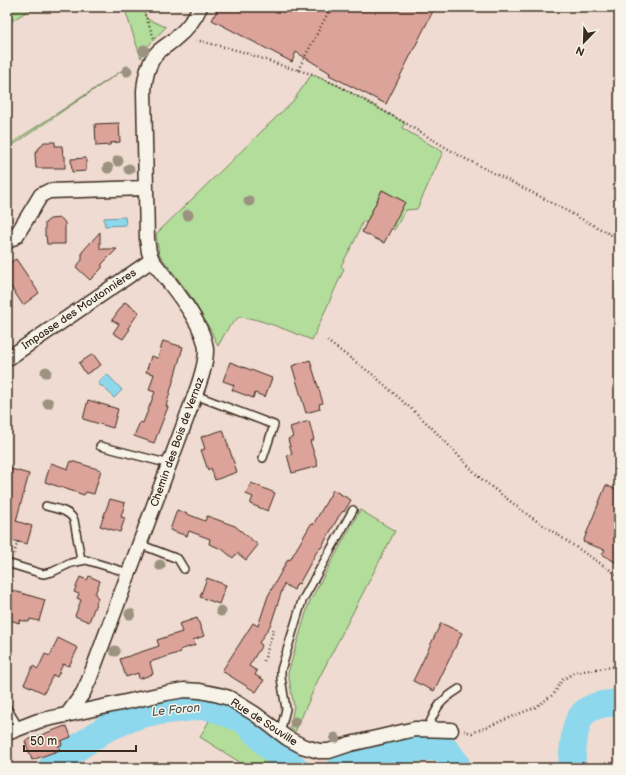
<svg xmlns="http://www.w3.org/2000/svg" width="626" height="775" font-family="'Balsamiq Sans',sans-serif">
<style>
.green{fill:#b2dd9b;stroke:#76845c}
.water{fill:#8dd8ed;stroke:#6c929a}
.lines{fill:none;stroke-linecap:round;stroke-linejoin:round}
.river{stroke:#8dd8ed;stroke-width:27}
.building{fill:#dca39a;stroke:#3b2a1e}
.service-casing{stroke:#3b2a1e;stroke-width:10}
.minor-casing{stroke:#3b2a1e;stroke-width:17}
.path{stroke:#3b2a1e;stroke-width:2.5;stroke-dasharray:1 3;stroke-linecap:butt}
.service{stroke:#f7f3e8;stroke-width:7}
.minor{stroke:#f7f3e8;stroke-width:14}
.tree{fill:#9c9280}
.labels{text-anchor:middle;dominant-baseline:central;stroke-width:3;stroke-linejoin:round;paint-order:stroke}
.street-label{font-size:11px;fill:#3b2a1e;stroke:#f7f3e8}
.water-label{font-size:12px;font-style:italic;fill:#505652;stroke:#f7f3e8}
</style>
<rect width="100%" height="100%" fill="#efdbd1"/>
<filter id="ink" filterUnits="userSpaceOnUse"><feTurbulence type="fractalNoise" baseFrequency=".025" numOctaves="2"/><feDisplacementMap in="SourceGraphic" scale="8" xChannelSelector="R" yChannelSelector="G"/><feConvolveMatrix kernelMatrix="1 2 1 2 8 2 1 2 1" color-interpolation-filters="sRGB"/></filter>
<g filter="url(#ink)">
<path class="green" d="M7,7H34L7,24Z
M124,7H142L147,19L166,27L146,48L141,58Z
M123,70L7,149V146Z
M312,74L339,86L405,123L402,128L443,152L417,209L406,210L394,230L391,228L405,202L382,190L366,223L363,221L355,240L341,266L344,269L312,340C293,333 258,317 239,317L228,328L218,346L211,331L190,295L159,254L156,234L293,101Z
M360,510L395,531L318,680L295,732L290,728L294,706L288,673L309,603Z
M213,714L243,725L282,768H249L200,737Z"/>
<path class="water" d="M125,217L126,225L105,226L104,218Z
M107,374L122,390L114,398L104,387L99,385V381Z"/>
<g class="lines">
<path class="river" d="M51,768L74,750L105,729L131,718L147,713L203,706L213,708L244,720L272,749L295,768
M340,768L357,755L367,753L437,747L443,749L447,751L456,763L457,768
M571,768C576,729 570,703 619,703"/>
</g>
<path class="building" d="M219,7H435L386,104L329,75L330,73L296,52L292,62L212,20Z
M119,123L120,142L110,143V145L96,146L95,124Z
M44,142H55V146H62L63,156H65V168H36L35,153Z
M86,158V171L72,172L71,159Z
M382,190L405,202L384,243L362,232Z
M61,218L65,223V244H47L46,236H45V223L50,219Z
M100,232V249H117L102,264V268L90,280L76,267L82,260V252Z
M16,259L39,293L23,305L7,281V264Z
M125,302L139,312L128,328L130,329L123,339L113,333L119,324L112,320Z
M163,341L183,347L166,406L168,407L154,443L134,436L140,422L143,423L155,392L149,390L154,374L146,372L149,363L151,356L158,358Z
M93,354L101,365L86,374L79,363Z
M310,360L323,403L319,404L320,409L306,413L292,366Z
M230,362L272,378L265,397L255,393L253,398L232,390L234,385L223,381Z
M88,400L118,409L113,428L83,419Z
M309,421L314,440L310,441L318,466L292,473L287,455L292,454L288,439L293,437L290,427Z
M223,430L237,472L215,480L211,468L208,470L201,450L205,449L201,437Z
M71,461L101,470L94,494L86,492L84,495L45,482L51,463L68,469Z
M11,469L29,474L16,521L32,526L27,544L7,539V484Z
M251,483L275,493L268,511L250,504L253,497L246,494Z
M606,485L619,491V555L615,562L602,554L605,550L583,542Z
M333,490L351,500L344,512L343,511L339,516L321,548H320L316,553L299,584L297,583L294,590L284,584L271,624L259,643L262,645L249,666L257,671L255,675L264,680L256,692L222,671L253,623L258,626L268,596L288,559L290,560L311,524L313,525Z
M110,499L125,503L121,517L125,518L120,532L100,526Z
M177,510L205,521L207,516L235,526L258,545L246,560L237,553L233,558L222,549L209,544L210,539L189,531L187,536L170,530Z
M89,576L100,581L95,594L98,598L89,622L75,616L81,600L77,598L79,594L74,592L80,577L87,580Z
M207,578L226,585L219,604L200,597Z
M7,589L45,600L39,621L30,619L29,622L20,620L19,623L7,619Z
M197,618L204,636L193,640L195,645L180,650L181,652L150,662L153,674L139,679L138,673L126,677L120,659L159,646L157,640L182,632L179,624Z
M441,623L462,633L434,691L413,681Z
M58,638L78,648L69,666L63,664L57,677L53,675L44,693L24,684L33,666L38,669L45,654L50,656Z
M65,726V727L67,726L71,737L61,741L62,745L58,746L60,750L32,760L25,741Z"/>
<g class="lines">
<defs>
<path id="service" d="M195,395L274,425L263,458
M100,446L170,464
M46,506C56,509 69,510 74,520L81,560
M139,544L178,559L184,569
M7,563L43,574L52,572L71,563L86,560L129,573
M7,708L19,728
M427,729C437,707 438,702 459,689
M280,733L286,709L281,678V670L302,601L353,510"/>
<path id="minor" d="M7,242L16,236L41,195L49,191L146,188
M7,359L152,260
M67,715L83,693L89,680L195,395C200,381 206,365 206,350C204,322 169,283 152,260L149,252L147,239L144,91C145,77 148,63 157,53C163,47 171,43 177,37C187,29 195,18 200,7
M7,733L38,721L167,693L184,690L200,691L219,695L229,698L255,714L287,738L302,746L319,751H329L350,744L415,729L451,730"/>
</defs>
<use href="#service" class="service-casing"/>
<use href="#minor" class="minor-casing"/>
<path class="path" d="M142,7L154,38
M196,40L240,51L286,67L312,74L339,86L405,123L460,156L539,196L619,239
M298,70L331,7
M327,341L372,374L416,413L430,426L480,478L528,515L619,576
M14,554L18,541
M264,661L274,628
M464,731L472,733L536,707L554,694L562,680L576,672L619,666"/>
<use href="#service" class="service"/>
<use href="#minor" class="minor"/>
</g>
<g class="tree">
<circle cx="144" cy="50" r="5.5"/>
<circle cx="127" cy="71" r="5.5"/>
<circle cx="118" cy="161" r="5.5"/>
<circle cx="108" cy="168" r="5.5"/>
<circle cx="129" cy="169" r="5.5"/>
<circle cx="249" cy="201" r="5.5"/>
<circle cx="188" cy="215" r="5.5"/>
<circle cx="46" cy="372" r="5.5"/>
<circle cx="48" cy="403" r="5.5"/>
<circle cx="160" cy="565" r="5.5"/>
<circle cx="221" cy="611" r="5.5"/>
<circle cx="130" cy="614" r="5.5"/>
<circle cx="115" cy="651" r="5.5"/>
<circle cx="295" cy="722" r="5.5"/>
<circle cx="335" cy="738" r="5.5"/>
</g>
</g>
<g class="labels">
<g class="street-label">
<text transform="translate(79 309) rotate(-34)">Impasse des Moutonnières</text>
<text transform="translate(177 442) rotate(-70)">Chemin des Bois de Vernaz</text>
<text transform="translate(264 722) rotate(33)">Rue de Souville</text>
</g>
<g class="water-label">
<text transform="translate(176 710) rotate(-6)">Le Foron</text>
</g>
</g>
<rect width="626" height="775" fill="none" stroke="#f7f3e8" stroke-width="24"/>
<rect x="12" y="12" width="602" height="751" fill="none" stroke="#3b2a1e" stroke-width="1.5" filter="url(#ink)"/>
<g transform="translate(584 42) rotate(203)" stroke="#f7f3e8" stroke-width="3" paint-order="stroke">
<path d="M0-3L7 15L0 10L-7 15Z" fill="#3b2a1e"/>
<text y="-6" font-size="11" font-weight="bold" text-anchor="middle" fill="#3b2a1e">N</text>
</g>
<path d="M24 745v6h112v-6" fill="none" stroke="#3b2a1e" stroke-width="2"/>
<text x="30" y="745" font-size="12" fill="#3b2a1e" stroke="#f7f3e8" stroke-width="3" paint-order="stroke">50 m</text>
</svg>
